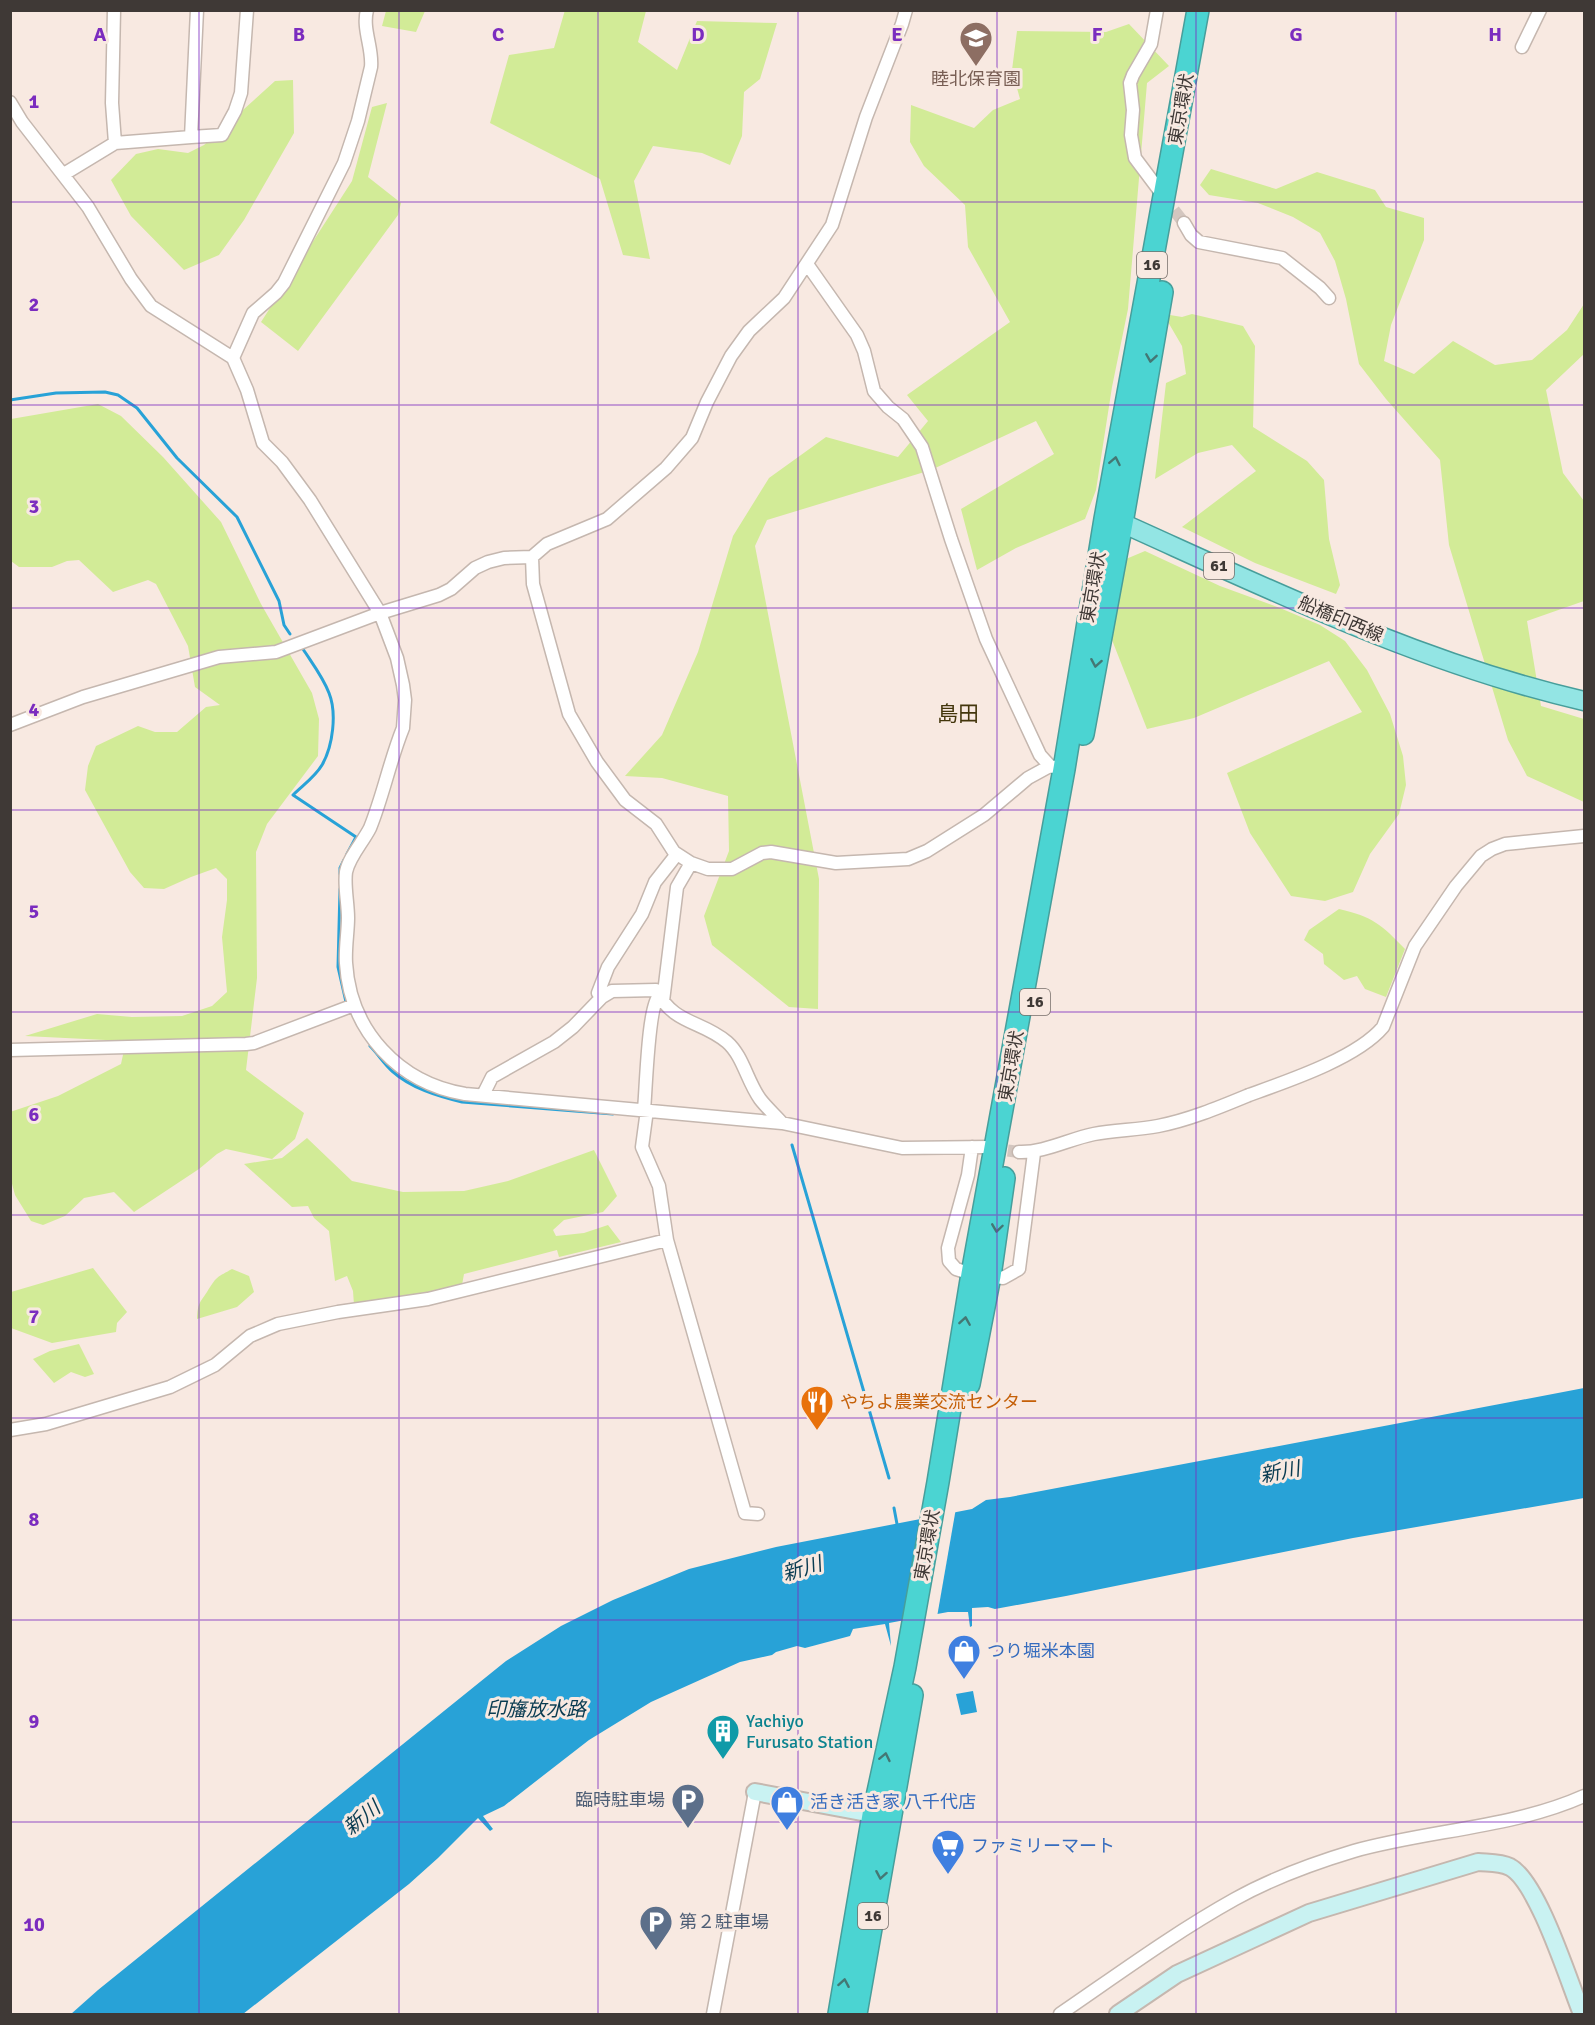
<svg xmlns="http://www.w3.org/2000/svg" width="1595" height="2025" font-family="Signika,'Noto Sans JP',sans-serif">
<style>
.green{fill:#d2eb97}
.water{fill:#28a2d7}
.pier{fill:#f8e9e1}
.lines{fill:none;stroke-linecap:round;stroke-linejoin:round}
.stream{stroke:#28a2d7;stroke-width:3}
.street-tunnel{stroke:#d3c6bf;stroke-width:12;stroke-dasharray:12 6;stroke-linecap:butt}
.street-casing{stroke:#c5b7af;stroke-width:15}
.secondary-casing{stroke:#c5b7af;stroke-width:20}
.primary-casing{stroke:#479e9b;stroke-width:21}
.highway-casing{stroke:#479e9b;stroke-width:24}
.street{stroke:#fff;stroke-width:12}
.secondary{stroke:#c9f2f2;stroke-width:16}
.primary{stroke:#93e5e4;stroke-width:18}
.highway{stroke:#4bd4d2;stroke-width:21}
.oneway{stroke:#447774}
.grid{fill:none;stroke:#7b2cbf;stroke-width:1.5;stroke-opacity:0.55}
.labels{text-anchor:middle;dominant-baseline:central;stroke-width:6;stroke-linejoin:round;paint-order:stroke}
.shield{fill:#f8e9e1;stroke:#766e69;stroke-width:1.5}
.shield-label{font-size:16px;font-weight:bold;fill:#3f3936}
.education-label{font-size:18px;fill:#785e54;stroke:#f8e9e1}
.street-label{font-size:18px;fill:#3f3936;stroke:#f8e9e1}
.food-label{font-size:18px;fill:#c56008;stroke:#f8e9e1;text-anchor:start}
.shop-label{font-size:18px;fill:#366cbe;stroke:#f8e9e1;text-anchor:start}
.culture-label{font-size:18px;fill:#0d838f;stroke:#f8e9e1;text-anchor:start}
.service-label{font-size:18px;fill:#4e5e75;stroke:#f8e9e1;text-anchor:end}
.water-label{font-size:20px;font-style:italic;fill:#093b51;stroke:#f8e9e1}
.quarter-label{font-size:21px;fill:#43360c;stroke:#f8e9e1}
.grid-label{font-size:20px;text-anchor:middle;font-weight:bold;fill:#7b2cbf;stroke:#f8e9e1;stroke-width:6;stroke-linejoin:round;paint-order:stroke}
</style>
<rect width="100%" height="100%" fill="#f8e9e1"/>
<path class="green" d="M565,10L646,11L638,42L677,70L697,21L777,23L760,79L744,92L742,136L730,165L702,153L653,146L634,181L650,259L623,255L600,179L490,123L509,55L554,48Z
M386,11V10L425,11L416,32L382,26Z
M1129,24L1169,66L1147,83L1128,309L1112,387L1096,490L1085,519L1016,548L977,570L961,509L1054,454L1036,421L931,470L767,520L755,546L819,879L818,1009L789,1007L712,945L704,916L729,851L728,796L662,778L625,776L662,735L698,652L733,536L769,478L826,437L898,457L928,421L907,395L1010,322L968,247L965,205L924,166L910,142L911,105L974,128L993,110L1020,99L1012,70L1017,31L1106,32Z
M293,80L294,133L244,220L219,255L184,270L131,216L111,180L136,154L158,149L188,153L204,145L275,81Z
M387,103L368,177L401,203L398,215L298,351L261,322L352,181L372,107Z
M1211,169L1276,189L1317,172L1375,190L1386,207L1424,218V240L1391,325L1384,361L1414,374L1453,341L1495,365L1532,360L1567,330L1584,304V354L1546,390L1563,473L1584,501V601L1527,621L1541,706L1584,719V802L1527,776L1508,740L1449,545L1440,460L1386,399L1359,364L1346,299L1335,261L1320,233L1293,217L1258,203L1209,195L1200,185Z
M1192,314L1243,326L1255,346L1253,427L1307,461L1324,480L1329,539L1340,585L1336,594L1255,563L1182,527L1256,471L1232,445L1198,453L1155,479L1166,383L1186,374L1182,346L1168,322L1170,315L1182,317Z
M98,404L121,416L163,457L221,522L261,604L312,693L319,719L318,756L267,824L256,852L257,978L246,1070L304,1113L295,1139L272,1159L226,1149L217,1154L199,1169L134,1212L114,1192L84,1198L65,1216L43,1225L31,1221L15,1195L11,1180L10,1112L58,1096L121,1064L126,1041L25,1036L97,1014L132,1017L182,1016L212,1006L227,992L222,937L227,900V879L216,868L191,877L164,889L144,888L130,872L85,790L88,766L96,746L138,726L155,732H177L206,707L220,705L195,687L188,646L156,584L148,580L113,592L79,560L67,561L52,567H19L11,561V419Z
M1145,551L1220,586L1280,608L1320,625L1345,641L1367,670L1390,714L1403,756L1406,785L1399,814L1370,854L1353,892L1325,901L1291,896L1250,833L1227,773L1362,712L1329,661L1194,718L1147,729L1112,640L1126,559Z
M1339,909C1373,917 1381,924 1405,949L1386,997L1365,989L1357,976L1344,980L1324,964L1323,954L1304,940L1309,930Z
M307,1138L352,1181L403,1192L464,1191L508,1181L594,1150L617,1196L603,1212L564,1220L553,1230L556,1236L584,1233L608,1225L621,1242L559,1257L557,1250L464,1274L462,1285L394,1300L354,1305L353,1291L347,1276L335,1281L329,1231L314,1218L308,1206L292,1207L244,1164L282,1158Z
M93,1268L127,1312L117,1323L116,1332L52,1343L11,1328V1292Z
M232,1269L249,1276L254,1292L237,1307L197,1319C198,1303 199,1304 207,1292C217,1276 216,1278 232,1269Z
M79,1344L94,1374L85,1377L71,1372L54,1383L33,1359L50,1351Z"/>
<path class="water" d="M1584,1388V1498L1353,1538L1066,1596L995,1609L988,1607L972,1608V1626L970,1627L968,1612H948L889,1623L891,1646L885,1624L853,1629L850,1636L805,1648L797,1646L776,1652L772,1655L740,1662L651,1702L589,1740L504,1806L483,1816L493,1829L490,1831L478,1818L438,1858L409,1884L243,2014H71L98,1990L506,1661L561,1626L613,1600L689,1569L776,1547L972,1509L986,1500L1010,1497Z
M973,1691L977,1712L961,1715L956,1694Z"/>
<path class="pier" d="M956,1508L937,1617L903,1624L922,1514Z"/>
<g class="lines">
<path class="stream" d="M10,400L56,393L105,392L118,395L137,408L177,458L237,517L279,601L284,625L290,634
M303,649C312,663 323,677 329,693C337,713 333,746 322,765C315,777 303,785 293,795L356,837L347,854
M340,874V868L344,860
M340,889L338,967L346,1002
M370,1046C378,1054 384,1064 392,1071C411,1088 437,1096 462,1102L613,1114
M792,1145L889,1478
M894,1508L897,1524"/>
<path class="street-tunnel" d="M1163,196L1184,223
M990,1148L1019,1152"/>
<defs>
<path id="street" d="M114,10L112,103L115,143
M1157,10L1151,44L1133,75L1130,83L1133,110L1131,135L1135,158L1159,190
M1522,47L1540,10
M10,102L22,122L88,207L131,279L151,306L233,358L247,390L263,443L282,462L310,500L380,613L397,658L403,685L405,700L403,728C390,760 383,796 370,828C363,842 349,857 346,872C344,886 348,903 348,918C348,932 345,948 346,963C350,1031 399,1083 465,1094L782,1123L902,1148L989,1147
M191,137L222,135L235,111L241,93L247,10
M64,174L115,143L191,137L197,10
M1184,223L1191,235L1199,242L1282,258L1320,288L1329,298
M807,264L857,335L864,351L874,391L888,407L903,419L922,447L951,539L986,639L1040,755L1050,766L1057,767
M233,358L253,313L276,293L284,283L344,163L358,121L371,67C373,48 362,29 367,10
M532,557L533,584L569,714L597,762L625,800L656,824L674,852L691,863L708,869H732L762,853L771,852L836,863L908,859L927,851L984,815L1028,778L1050,766
M10,725L83,697L219,657L276,652L380,613L439,595L451,589L475,568L488,562L504,558L532,557L547,544L607,519L666,468L692,438L707,402L731,356L749,331L784,298L832,225L866,117L902,24L906,10
M602,997L598,993L608,967L642,914L655,882L677,854
M663,1001L677,887L691,863
M10,1050L246,1044L254,1043L354,1005
M483,1095L492,1077L554,1042L573,1027L602,997L612,991L656,990C674,1025 701,1020 727,1042C743,1056 747,1081 760,1099C766,1107 775,1115 782,1123
M644,1110C646,1090 648,1006 659,996
M647,1110L642,1147L659,1186L667,1240L745,1513L758,1514
M972,1147L968,1175L948,1248L949,1261L956,1269L972,1274
M1019,1152C1044,1153 1069,1139 1094,1134C1115,1130 1137,1130 1158,1126C1189,1120 1220,1107 1249,1095C1288,1081 1357,1058 1383,1027L1415,946L1456,886L1481,856L1492,849L1505,844L1584,836
M990,1276L1003,1278L1019,1269L1034,1153
M10,1430L46,1424L170,1387L215,1365L250,1336L278,1324L338,1312L428,1299L667,1240
M713,2014L755,1792
M1060,2014C1117,1975 1174,1933 1235,1899C1271,1879 1314,1863 1354,1851C1429,1830 1512,1828 1584,1796"/>
<path id="secondary" d="M755,1792L883,1816
M1118,2014L1177,1974L1309,1913L1478,1862C1489,1863 1500,1862 1510,1867C1538,1882 1569,1982 1582,2014"/>
<path id="primary" d="M1111,520L1122,523C1273,591 1423,664 1584,701"/>
<path id="highway" d="M1083,734L1122,523L1162,292
M969,1384L990,1276L1004,1178
M839,2014L873,1815L905,1667L938,1482L972,1274L1064,769L1105,519L1198,10
M856,2014L912,1695"/>
</defs>
<use href="#street" class="street-casing"/>
<use href="#secondary" class="secondary-casing"/>
<use href="#primary" class="primary-casing"/>
<use href="#highway" class="highway-casing"/>
<use href="#street" class="street"/>
<use href="#secondary" class="secondary"/>
<use href="#primary" class="primary"/>
<use href="#highway" class="highway"/>
</g>
<defs><path id="oneway-chevron" d="M-2-3.5L2.5 0L-2 3.5" fill="none" stroke-width="1.6" stroke-linecap="round" stroke-linejoin="round" transform="scale(1.5)"/></defs>
<g class="oneway">
<use href="#oneway-chevron" transform="translate(1151 358) rotate(99)"/>
<use href="#oneway-chevron" transform="translate(1115 461) rotate(-79)"/>
<use href="#oneway-chevron" transform="translate(1096 663) rotate(100)"/>
<use href="#oneway-chevron" transform="translate(997 1228) rotate(98)"/>
<use href="#oneway-chevron" transform="translate(965 1321) rotate(-81)"/>
<use href="#oneway-chevron" transform="translate(885 1757) rotate(-78)"/>
<use href="#oneway-chevron" transform="translate(881 1875) rotate(100)"/>
<use href="#oneway-chevron" transform="translate(844 1983) rotate(-80)"/>
</g>
<path class="grid" d="M199,10V2014M399,10V2014M598,10V2014M798,10V2014M997,10V2014M1196,10V2014M1396,10V2014M10,202H1584M10,405H1584M10,608H1584M10,810H1584M10,1012H1584M10,1215H1584M10,1418H1584M10,1620H1584M10,1822H1584"/>
<defs>
<symbol id="school-pin" viewBox="-11 -11 22 30"><path d="M0 17L-7.5 6A9.5 9.5 0 1 1 7.5 6Z" fill="#8d6e63" stroke="#f8e9e1"/><path d="M0-5L7-2L0 1L-7-2ZM-4 1L0 2.5L4 1V4Q0 6-4 4Z" fill="#fff"/></symbol>
<symbol id="restaurant-pin" viewBox="-11 -11 22 30"><path d="M0 17L-7.5 6A9.5 9.5 0 1 1 7.5 6Z" fill="#e8710a" stroke="#f8e9e1"/><path d="M-5-6h1v4h1v-4h1v4h1v-4h1v5L-1.5 .5V6h-2V.5L-5-1ZM5-6V6H3V1.5H1.5Q1.5-4 5-6Z" fill="#fff"/></symbol>
<symbol id="shop-pin" viewBox="-11 -11 22 30"><path d="M0 17L-7.5 6A9.5 9.5 0 1 1 7.5 6Z" fill="#3f7fe0" stroke="#f8e9e1"/><path d="M-5-2.5h2.3a2.7 3.5 0 0 1 5.4 0H5L5.5 6h-11ZM-1.5-2.5h3a1.5 2.3 0 0 0-3 0Z" fill="#fff"/></symbol>
<symbol id="building-pin" viewBox="-11 -11 22 30"><path d="M0 17L-7.5 6A9.5 9.5 0 1 1 7.5 6Z" fill="#0f9aa8" stroke="#f8e9e1"/><path d="M-4-6H4V6H1V3H-1V6H-4ZM-2.5-4.3h1.7v1.8h-1.7ZM.8-4.3h1.7v1.8H.8ZM-2.5-1h1.7V.8h-1.7ZM.8-1h1.7V.8H.8Z" fill="#fff"/></symbol>
<symbol id="parking-pin" viewBox="-11 -11 22 30"><path d="M0 17L-7.5 6A9.5 9.5 0 1 1 7.5 6Z" fill="#5c6f8a" stroke="#f8e9e1"/><path d="M-3.5-5.5H1a3.5 3.5 0 0 1 0 7H-1V5.5H-3.5ZM-1-3.4V-.6H.8a1.4 1.4 0 0 0 0-2.8Z" fill="#fff"/></symbol>
<symbol id="supermarket-pin" viewBox="-11 -11 22 30"><path d="M0 17L-7.5 6A9.5 9.5 0 1 1 7.5 6Z" fill="#3f7fe0" stroke="#f8e9e1"/><path d="M-6-5.5h2.5l.6 2H6L4.5 2H-2.5L-4.4-4H-6ZM-1.5 3.2a1.3 1.3 0 1 0 .1 0ZM3 3.2a1.3 1.3 0 1 0 .1 0Z" fill="#fff"/></symbol>
</defs>
<g fill-rule="evenodd">
<use href="#school-pin" x="957" y="19" width="38" height="52"/>
<use href="#restaurant-pin" x="798" y="1383" width="38" height="52"/>
<use href="#shop-pin" x="945" y="1632" width="38" height="52"/>
<use href="#building-pin" x="704" y="1712" width="38" height="52"/>
<use href="#parking-pin" x="669" y="1781" width="38" height="52"/>
<use href="#shop-pin" x="768" y="1783" width="38" height="52"/>
<use href="#supermarket-pin" x="929" y="1827" width="38" height="52"/>
<use href="#parking-pin" x="637" y="1903" width="38" height="52"/>
</g>
<g class="labels">
<g class="shield">
<rect x="1137" y="252" width="30" height="26" rx="4.5"/>
<rect x="1204" y="553" width="30" height="26" rx="4.5"/>
<rect x="1020" y="989" width="30" height="26" rx="4.5"/>
<rect x="858" y="1903" width="30" height="26" rx="4.5"/>
</g>
<g class="shield-label">
<text x="1152" y="265">16</text>
<text x="1219" y="566">61</text>
<text x="1035" y="1002">16</text>
<text x="873" y="1916">16</text>
</g>
<g class="education-label">
<text x="976" y="79">睦北保育園</text>
</g>
<g class="street-label">
<text transform="translate(1181 109) rotate(-80)">東京環状</text>
<text transform="translate(1093 587) rotate(-80)">東京環状</text>
<text transform="translate(1341 619) rotate(23)">船橋印西線</text>
<text transform="translate(1011 1066) rotate(-80)">東京環状</text>
<text transform="translate(927 1545) rotate(-80)">東京環状</text>
</g>
<g class="food-label">
<text x="840" y="1402">やちよ農業交流センター</text>
</g>
<g class="shop-label">
<text x="987" y="1651">つり堀米本園</text>
<text x="810" y="1802">活き活き家 八千代店</text>
<text x="971" y="1846">ファミリーマート</text>
</g>
<g class="culture-label">
<text x="746" y="1721">Yachiyo<tspan x="746" dy="21">Furusato Station</tspan></text>
</g>
<g class="service-label">
<text x="665" y="1800">臨時駐車場</text>
<text x="679" y="1922" text-anchor="start">第２駐車場</text>
</g>
<g class="water-label">
<text transform="translate(1280 1472) rotate(-11)">新川</text>
<text transform="translate(802 1569) rotate(-17)">新川</text>
<text x="536" y="1709">印旛放水路</text>
<text transform="translate(362 1818) rotate(-39)">新川</text>
</g>
<g class="quarter-label">
<text x="958" y="714">島田</text>
</g>
</g>
<g class="grid-label">
<text x="100" y="41">A</text>
<text x="299" y="41">B</text>
<text x="498" y="41">C</text>
<text x="698" y="41">D</text>
<text x="897" y="41">E</text>
<text x="1097" y="41">F</text>
<text x="1296" y="41">G</text>
<text x="1495" y="41">H</text>
<text x="34" y="108">1</text>
<text x="34" y="311">2</text>
<text x="34" y="513">3</text>
<text x="34" y="716">4</text>
<text x="34" y="918">5</text>
<text x="34" y="1121">6</text>
<text x="34" y="1323">7</text>
<text x="34" y="1526">8</text>
<text x="34" y="1728">9</text>
<text x="34" y="1931">10</text>
</g>
<rect width="1595" height="2025" fill="none" stroke="#3f3936" stroke-width="24"/>
</svg>
